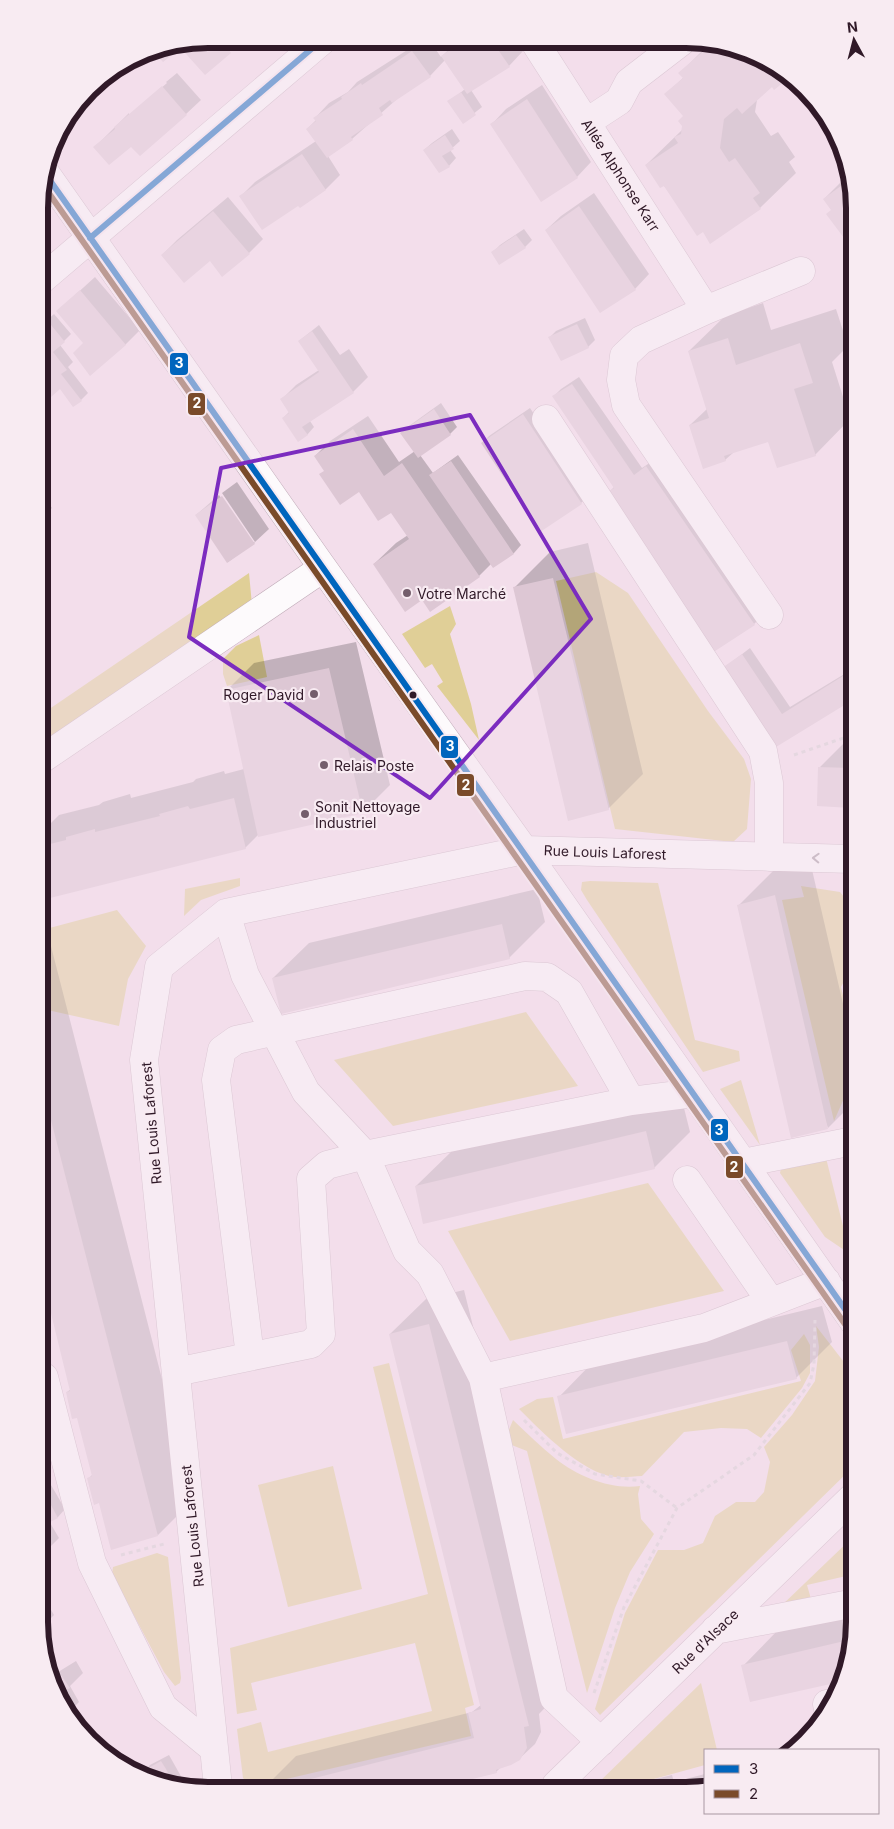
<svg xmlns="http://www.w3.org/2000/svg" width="894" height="1829" font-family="Inter,sans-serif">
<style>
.green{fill:#e0cf97}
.shadow{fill:#0003}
.building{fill:#ddc7d4}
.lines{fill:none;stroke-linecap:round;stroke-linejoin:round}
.minor-casing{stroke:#c1acb9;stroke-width:29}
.path{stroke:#d5ced2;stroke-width:3;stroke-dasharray:4 4;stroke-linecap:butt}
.minor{stroke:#fdfafc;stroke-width:28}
.bus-1-casing{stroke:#f8ebf2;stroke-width:10}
.bus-2-casing{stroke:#f8ebf2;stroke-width:10}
.bus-1{stroke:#0065bd;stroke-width:6}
.bus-2{stroke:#7a4b2a;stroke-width:6}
.oneway{stroke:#a1959d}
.marked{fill:none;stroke:#7b2cbf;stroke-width:4;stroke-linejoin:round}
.poi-dot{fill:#745e6c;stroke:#f8ebf2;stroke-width:2}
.bus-dot{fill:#301928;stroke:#f8ebf2;stroke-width:2}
.labels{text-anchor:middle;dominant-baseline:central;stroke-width:4.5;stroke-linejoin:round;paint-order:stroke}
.street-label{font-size:14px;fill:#301928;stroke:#f8ebf2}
.poi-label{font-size:14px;fill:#301928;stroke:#f8ebf2;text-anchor:start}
.rim{fill:none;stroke:#301928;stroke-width:6}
.line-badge{stroke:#f8ebf2;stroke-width:2}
.badge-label{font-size:14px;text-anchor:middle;font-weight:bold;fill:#fff}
</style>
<rect width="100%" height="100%" fill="#f3deeb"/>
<path class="green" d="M596,572L628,593L708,711L744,759L751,779L747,829L733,842L615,829L556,581Z
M249,573L252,605L42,744V714Z
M450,606L456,624L450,634L471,704L479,740L437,686L443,682L432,664L425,668L402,634Z
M259,635L267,677L227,686L223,674V659L236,646Z
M240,878V886L201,900L184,916L185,889Z
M590,881L658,883L695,1040L739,1051L740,1061L703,1072L587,900L581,890L582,882Z
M801,886L840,892L852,907V971L849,972L841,987L848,1016L853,1022V1078L834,1121L782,900L804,897Z
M117,910L146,946L128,979L119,1026L43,1009L42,930Z
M526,1012L578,1086L393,1126L334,1060Z
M741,1080L760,1145L720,1089Z
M825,1154L850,1254L825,1237L780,1173L782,1164Z
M648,1183L724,1291L510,1341L448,1231Z
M816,1326L854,1375V1466L600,1715L595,1709L625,1613L658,1550H684L703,1543L715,1516L736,1502H755L764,1492L770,1462L764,1447L792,1415L815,1381L819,1347Z
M804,1334L810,1345V1373L802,1388L761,1438L747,1429L721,1428L684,1432L642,1476C633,1476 624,1478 615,1477C583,1474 541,1431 519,1409L537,1399L553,1397L563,1439L801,1381L791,1350Z
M389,1363L474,1705L465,1708L471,1736L252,1787L243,1778L237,1729L261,1722L268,1752L432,1711L415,1643L251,1683L257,1710L237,1714L230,1648L428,1594L373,1367Z
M513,1420C527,1433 541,1447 556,1459C579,1477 611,1490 640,1486L638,1494L641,1519L654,1534L630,1572L615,1608L587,1693L527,1451L509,1444L508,1432Z
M333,1466L362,1589L288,1607L258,1485Z
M855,1535V1574L807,1585L813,1606L779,1608Z
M157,1553L168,1557L181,1678L180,1683L175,1686L164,1672L112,1574L113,1567Z
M701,1683L717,1750H705V1765L632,1785H596Z"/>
<path class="shadow" d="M207,39H243L205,73L180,46L163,61L154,49Z
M423,40H429L441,57L459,40L516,41L523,51L509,66L471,90L482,107L463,122L449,102L465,89L445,60L430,76L397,99L352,139L328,156L340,175L326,189L300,206L241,196L255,182L316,141L307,129L316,120L315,118L329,103L348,92L357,82Z
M711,42H719L789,76L775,88L772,85L757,100L755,112L771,136L778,132L795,157L789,162L796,173L760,208L703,231L646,165L682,130L685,116L666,94L684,77L680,73Z
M177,73L201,100L186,114L132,145L95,147L129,113V116L167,83L166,82Z
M542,85L591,162L577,177L492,124L506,109Z
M452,129L460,141L450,150L456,158L449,166L424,150L432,143Z
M849,174L850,244L832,209L824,199Z
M40,190L48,200L40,208Z
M594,193L649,274L635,289L546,230L561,216Z
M228,197L263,239L249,253L211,259L162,255L177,240Z
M40,212L51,226L40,237Z
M524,229L532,240L525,247L493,252L500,245Z
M95,277L140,330L125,345L84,343L73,297Z
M763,303L771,330L836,309L848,346L832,362L850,419L815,455L769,440L734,452L725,460L690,425L707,409L689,351L725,316Z
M54,314L71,334L60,345L73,362L68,367L88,393L81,400L59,388L51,395L41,381V326Z
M585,318L595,340L588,347L549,338L556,331Z
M319,325L340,355L349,349L368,377L353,392L310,421L314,427L307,435L283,418L290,411L282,399L296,385L319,370L299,341Z
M579,377L642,468L654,460L761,617L754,624L607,494L614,487L554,396L561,389Z
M441,403L457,427L450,434L420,455L433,473L458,455L521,545L514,553L493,567L491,564L479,576L422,598L374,564L396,543L408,535L391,511L325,470L315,456L330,441L368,416L399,462L415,451L402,433L409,426Z
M530,408L588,496L581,503L541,530L482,443L489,436Z
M237,482L269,529L255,542L222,493Z
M41,491L52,508L41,519Z
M219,495L252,542H255L228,562L196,515Z
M588,543L643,774L608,809L514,588L550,552Z
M356,642L390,785L363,812L258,835L245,848L42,899V832L59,815L99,805L103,802L130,794L131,798L193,782L196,779L224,771L225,774L244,769L227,690L254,663Z
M750,648L790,707L851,670V700L776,745L724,668Z
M852,735V806L820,767Z
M810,861L853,1047V1103L828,1128L739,905L774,870Z
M537,889L545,922L509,958L273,978L309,943Z
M42,911L193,1500L158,1535L100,1502L89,1478L93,1474L78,1416L67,1392L71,1389L50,1304L43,1297Z
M681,1096L690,1132L654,1168L416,1186L452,1151Z
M464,1290L563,1689L539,1714L541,1732L535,1744L519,1759L501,1767L496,1772L439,1786L265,1787L296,1756L472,1712L481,1705L390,1334L426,1299Z
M822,1306L832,1342L796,1378L559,1397L594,1361Z
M44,1470V1473L65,1509L58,1517L49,1521L59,1538L44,1553Z
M44,1598L54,1615L44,1625Z
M855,1613V1633L844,1679L743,1666L778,1630Z
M76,1661L83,1673L70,1686L79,1702L67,1714L50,1677Z
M169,1755L187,1787H175L141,1771L145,1768L146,1770L150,1765Z
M705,1774V1785H643L647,1781L672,1775L674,1782Z"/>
<path class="building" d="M207,39H220L231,53L205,75L178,45Z
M464,40L492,41L510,67L467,94L441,56Z
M714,42H719L790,77L774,90L772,87L742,114L737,108L724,119L720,148L729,162L735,158L760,193L753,198L761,209L710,244L703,232L697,236L664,186L660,188L645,165L678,143L674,137L681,134L682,126L678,121L683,116L664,94L683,78L678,73Z
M174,45L178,50L163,62L152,50Z
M412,51L431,77L392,103L390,100L379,108L383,115L351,137L353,140L327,158L306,129L316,121L313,118L342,99L341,97L361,83L362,85Z
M162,86L187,115L140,156L131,147L109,165L93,147L115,129L114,127Z
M461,92L476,115L463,124L447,101Z
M527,99L578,178L541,202L490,124Z
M445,135L454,149L442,156L450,167L439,173L423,150Z
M302,154L326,190L300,208L298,206L262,230L239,196Z
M849,180L850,186V246L826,214L831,210L823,199Z
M579,206L636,290L600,313L545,230Z
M213,211L250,254L222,277L210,261L184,283L161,255Z
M516,235L526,248L499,265L491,252Z
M80,290L126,345L90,376L73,353L83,343L56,311Z
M47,320L65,342L53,352L67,370L61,374L82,401L73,407L60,389L51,397L41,383V325Z
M577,324L589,348L561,361L548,337Z
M312,331L354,393L302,427L308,435L298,442L282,418L289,413L280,399L319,372L298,341Z
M728,338L736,365L800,343L813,383L794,389L816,456L777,468L768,442L724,456L726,461L703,469L689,425L709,418L688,351Z
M572,384L634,475L646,466L755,625L712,653L605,494L614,488L552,396Z
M434,409L451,435L418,458L400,433Z
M523,414L582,504L540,532L481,443Z
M353,429L384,476L402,463L480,577L430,612L422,600L405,612L373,564L409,539L391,513L378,521L359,492L340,505L319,474L324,471L314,456Z
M451,461L514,554L493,568L429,475Z
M222,496L255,544L227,563L195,515Z
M553,578L609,810L568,821L513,587Z
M742,654L782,714L851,671V701L776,747L722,668Z
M329,668L363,813L258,837L226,690Z
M818,767L852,768V808L817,806Z
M234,798L246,849L42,900V846L66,840V837L95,829V832L160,816L159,814L188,806L190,809Z
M775,895L828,1129L791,1138L737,905Z
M502,924L510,959L281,1014L272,978Z
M43,1089L158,1536L111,1550L99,1503L94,1505L87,1478L92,1476L77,1418L72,1419L66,1392L70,1391L49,1305L45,1306L43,1302Z
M646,1131L655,1169L423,1224L415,1186Z
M429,1324L529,1726L524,1727L527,1748L520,1760L511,1765L496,1770L497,1773L444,1786L279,1787L474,1738L468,1713L481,1709L389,1334Z
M787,1341L797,1379L566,1434L557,1396Z
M44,1492L58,1518L44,1525Z
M853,1639L844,1681L750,1702L741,1665Z
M61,1675L70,1688L58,1695L51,1681Z
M161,1761L166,1769L176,1787L143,1771Z"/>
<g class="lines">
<defs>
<path id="minor" d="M534,41L706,310
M587,122L619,101L629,82L681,42
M44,171L318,561L524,850L854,1322
M40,281L324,39
M546,419L763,751L769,783V857
M769,615L626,405L621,380L624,356L641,340L706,310L801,271
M42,759L323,568
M226,913L245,975L306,1092L365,1155L407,1251L430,1274L483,1378L554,1698L601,1742
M631,1101L694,1093
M743,1163L853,1141
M687,1180L771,1302
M176,1372L311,1344L321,1334L311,1179L327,1165L365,1155L631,1101L569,992L547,977L525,976L236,1040L222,1050L216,1080L250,1356
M44,1377L92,1563L163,1707L214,1749
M483,1378L704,1328L826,1281
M715,1630L855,1603
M828,1709L827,1704L832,1703
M556,1785L854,1496
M218,1787L144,1060L159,967L226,913L524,850L852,859"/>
</defs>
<use href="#minor" class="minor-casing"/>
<path class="path" d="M794,755L852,735
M524,1420L557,1453L595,1474L641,1481L677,1508
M121,1555L164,1544
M594,1693L624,1607L677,1508L754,1455L810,1383L814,1364L815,1320"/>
<use href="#minor" class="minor"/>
<defs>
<path id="bus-1" d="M44,172C314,555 585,937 854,1322
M90,238L323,39"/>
<path id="bus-2" d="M41,182C309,564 579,945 847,1327"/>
</defs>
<use href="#bus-1" class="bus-1-casing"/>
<use href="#bus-2" class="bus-2-casing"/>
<use href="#bus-1" class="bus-1"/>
<use href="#bus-2" class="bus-2"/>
</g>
<defs><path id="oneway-chevron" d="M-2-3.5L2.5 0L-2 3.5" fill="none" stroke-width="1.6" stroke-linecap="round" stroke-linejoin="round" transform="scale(1.25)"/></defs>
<use class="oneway" href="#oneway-chevron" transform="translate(816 858) rotate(-178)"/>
<path d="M0 0H894V1829H0ZM470,415L591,619L430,798L189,637L221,468Z" fill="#f3deeb" fill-opacity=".55" fill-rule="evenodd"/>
<path class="marked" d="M470,415L591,619L430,798L189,637L221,468Z"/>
<g class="poi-dot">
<circle cx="407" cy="593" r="5"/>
<circle cx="314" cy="694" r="5"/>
<circle cx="324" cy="765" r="5"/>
<circle cx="305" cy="814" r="5"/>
</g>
<circle class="bus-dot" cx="413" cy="695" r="4.5"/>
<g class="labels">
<g class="street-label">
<text transform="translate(621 175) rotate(57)">Allée Alphonse Karr</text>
<text transform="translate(605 852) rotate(2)">Rue Louis Laforest</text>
<text transform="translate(151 1123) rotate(-95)">Rue Louis Laforest</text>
<text transform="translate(192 1526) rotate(-96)">Rue Louis Laforest</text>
<text transform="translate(705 1641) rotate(-44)">Rue d'Alsace</text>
</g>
<g class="poi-label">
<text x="417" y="593">Votre Marché</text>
<text x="304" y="694" text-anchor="end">Roger David</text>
<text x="334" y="765">Relais Poste</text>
<text x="315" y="806">Sonit Nettoyage<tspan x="315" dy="16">Industriel</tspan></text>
</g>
</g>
<path d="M0 0H894V1829H0ZM208 48H686A160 160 0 0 1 846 208V1622A160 160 0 0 1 686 1782H208A160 160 0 0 1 48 1622V208A160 160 0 0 1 208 48Z" fill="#f8ebf2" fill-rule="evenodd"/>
<path class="rim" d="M208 48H686A160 160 0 0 1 846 208V1622A160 160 0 0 1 686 1782H208A160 160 0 0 1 48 1622V208A160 160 0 0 1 208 48Z"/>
<g class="line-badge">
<rect x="169" y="352" width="20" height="24" rx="5" fill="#0065bd"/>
<rect x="187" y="392" width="19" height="24" rx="5" fill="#7a4b2a"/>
<rect x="440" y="735" width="19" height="24" rx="5" fill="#0065bd"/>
<rect x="456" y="773" width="19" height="24" rx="5" fill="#7a4b2a"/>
<rect x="710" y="1118" width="19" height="24" rx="5" fill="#0065bd"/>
<rect x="725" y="1155" width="19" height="24" rx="5" fill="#7a4b2a"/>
</g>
<g class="badge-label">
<text x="179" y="368">3</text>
<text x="197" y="408">2</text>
<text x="450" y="751">3</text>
<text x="466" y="790">2</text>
<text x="719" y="1135">3</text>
<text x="734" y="1172">2</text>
</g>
<rect x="704" y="1749" width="175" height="65" fill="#f8ebf2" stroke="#a897a1"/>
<rect x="714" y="1765" width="25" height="8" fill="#0065bd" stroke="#a897a1"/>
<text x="749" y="1774" font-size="15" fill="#301928">3</text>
<rect x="714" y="1790" width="25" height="8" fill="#7a4b2a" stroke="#a897a1"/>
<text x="749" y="1799" font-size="15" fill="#301928">2</text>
<g transform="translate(854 40) rotate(353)" stroke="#f8ebf2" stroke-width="4" paint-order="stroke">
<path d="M0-4L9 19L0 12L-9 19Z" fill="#301928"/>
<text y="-8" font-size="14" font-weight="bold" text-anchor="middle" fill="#301928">N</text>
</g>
</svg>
